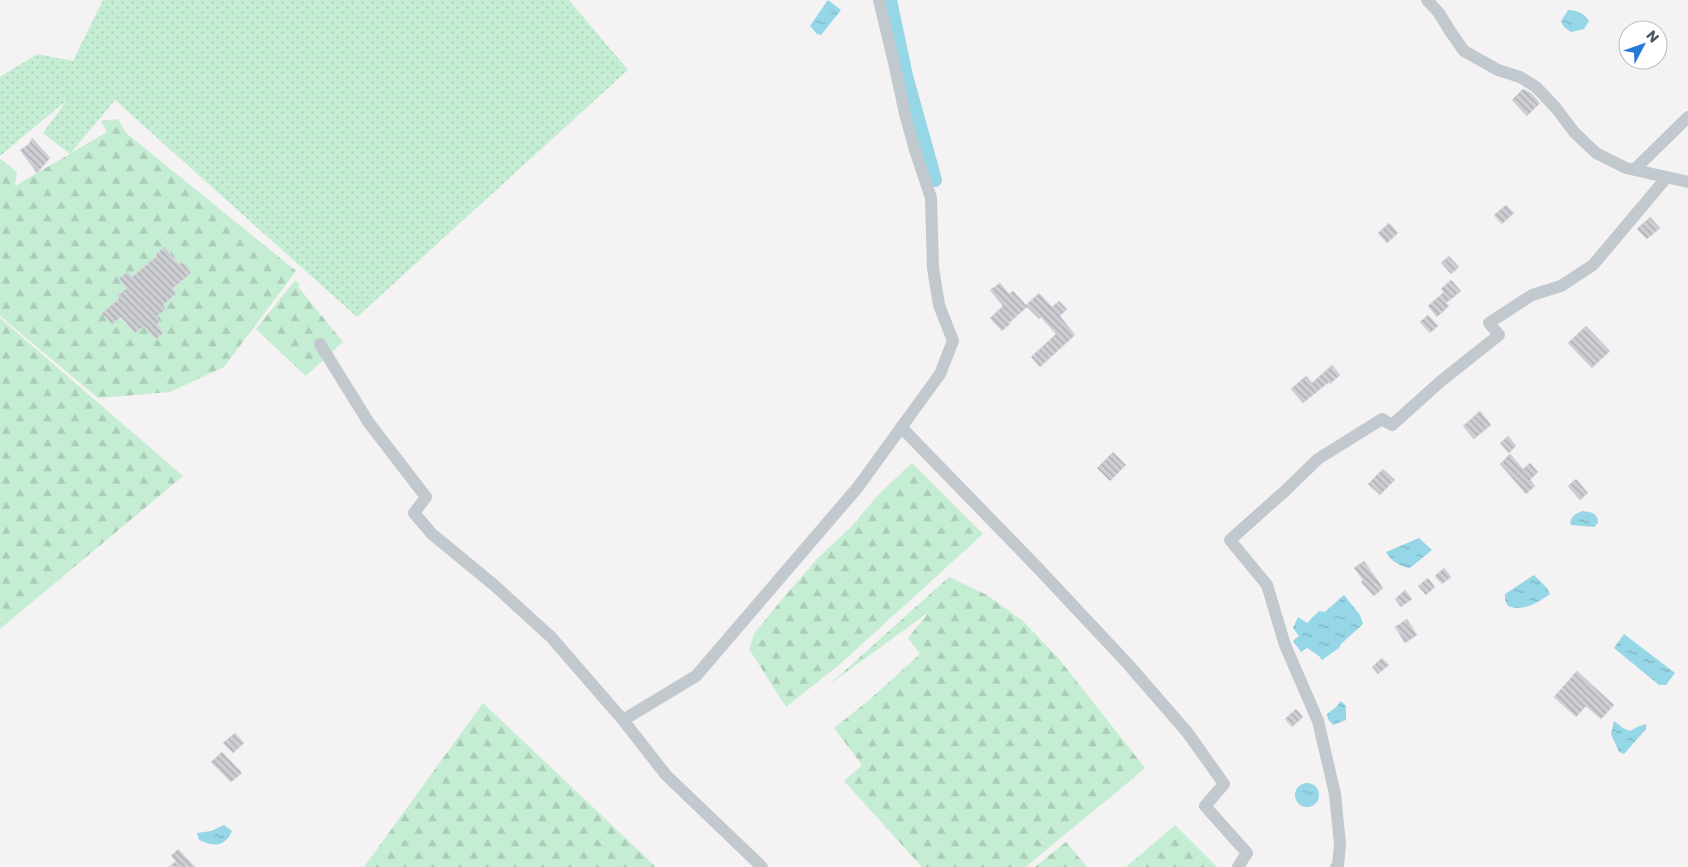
<svg xmlns="http://www.w3.org/2000/svg" width="1688" height="867" font-family="Poppins,sans-serif">
<style>
.grass{fill:url(#grass-dots)}
.forest{fill:url(#forest-firs)}
.water{fill:url(#water-ripples)}
.lines{fill:none;stroke-linecap:round;stroke-linejoin:round}
.canal{stroke:#95d7e6;stroke-width:14}
.building{fill:url(#building-back-hatch);stroke:#d6d8dc}
.minor{stroke:#c1c9cf;stroke-width:12}
</style>
<defs>
<pattern id="grass-dots" width="8" height="8" patternUnits="userSpaceOnUse" patternTransform="scale(1.25)"><rect width="8" height="8" fill="#c5edd3"/><path d="M2 2h.1M6 6h.1" fill="none" stroke="#abcdb8" stroke-width="1.8" stroke-linecap="round"/></pattern>
<pattern id="forest-firs" width="22" height="20" patternUnits="userSpaceOnUse" patternTransform="scale(1.25)"><rect width="22" height="20" fill="#c5edd3"/><path d="M5 1l3.5 6h-7zM16 11l3.5 6h-7z" fill="#abcdb8"/></pattern>
<pattern id="water-ripples" width="26" height="14" patternUnits="userSpaceOnUse" patternTransform="scale(1.25)"><rect width="26" height="14" fill="#95d7e6"/><path d="M2 4q2-2 4 0t4 0M15 11q2-2 4 0t4 0" fill="none" stroke="#7cb1be"/></pattern>
<pattern id="building-back-hatch" width="6" height="6" patternUnits="userSpaceOnUse" patternTransform="scale(1.25)"><rect width="6" height="6" fill="#ccced4"/><path d="M-1 5l2 2M0 0l6 6M5-1l2 2" fill="none" stroke="#a8aaaf"/></pattern>
</defs>
<rect width="100%" height="100%" fill="#f4f2f2"/>
<path class="grass" d="M103,0H569L628,70L357,317L115,100L70,154L43,133L67,100L0,156V77L37,54L73,61Z"/>
<path class="forest" d="M118,119L126,133L296,271L224,367L170,392L98,398L0,316V160L1,159L17,172L15,186L107,132L101,121Z
M296,281L299,283V288L343,342L306,376L256,329L292,284Z
M0,318L183,476L0,629Z
M912,463L983,534L839,665L786,707L749,649L754,634L783,598L819,557L853,525L878,495Z
M949,577L987,595L1023,621L1059,659L1145,768C1106,802 1065,833 1026,867H922L844,781L862,765L834,728L868,701L920,654L908,638L929,612L830,684Z
M483,703L656,867H364Z
M1175,825L1217,867H1126Z
M1066,842L1087,867H1035Z"/>
<path class="water" d="M828,0L841,10L821,35L817,34L810,26Z
M1568,10C1577,10 1585,14 1589,21L1584,29L1571,32L1564,27L1561,21Z
M1583,511C1591,512 1598,513 1598,523L1594,527L1571,525L1570,522C1572,516 1576,513 1583,511Z
M1419,538L1432,550L1410,568C1399,566 1392,562 1386,552Z
M1534,575L1547,588L1550,594C1537,603 1523,612 1508,606L1505,600V594Z
M1344,595L1360,615L1363,624L1341,644L1339,648L1322,660L1319,656L1307,648L1301,652L1293,641L1299,636L1293,628L1298,617L1307,623L1319,611L1325,612Z
M1624,634L1675,673L1666,685H1659L1614,648Z
M1341,701L1346,706V720L1333,725L1328,719L1327,714L1336,707Z
M1614,721L1623,728L1630,731L1637,727L1646,724V729L1624,754L1619,752L1611,734Z
M1295 795a12 12 0 1 1 24 0a12 12 0 1 1-24 0Z
M224,825L232,831C225,847 214,847 199,840L197,833L211,831Z"/>
<g class="lines">
<path class="canal" d="M890,0L906,76L935,180"/>
</g>
<path class="building" d="M1523,89L1531,93L1540,103L1527,116L1512,100Z
M32,138L50,158L37,173L20,150L29,144Z
M1506,205L1514,213L1502,224L1494,215Z
M1650,217L1660,228L1647,239L1637,229Z
M1389,223L1398,233L1387,243L1378,233Z
M164,247L179,265L182,262L191,273L172,289L176,294L163,305L166,309L156,317L160,322L157,324L163,333L156,339L144,326L135,333L121,317L112,324L102,313L119,299L117,296L127,288L119,279L127,272L132,277L157,256L156,254Z
M1449,256L1459,267L1451,274L1441,263Z
M1451,280L1461,291L1446,303L1449,306L1437,317L1428,306L1444,292L1441,289Z
M1000,283L1009,294L1013,291L1026,305L1039,293L1052,307L1059,301L1067,309L1060,316L1075,335L1040,367L1031,357L1056,334L1041,317L1039,319L1027,307L1009,323L1010,324L1002,331L990,318L1003,306L990,290Z
M1428,315L1438,326L1430,333L1420,322Z
M1586,326L1610,351L1592,368L1568,343Z
M1332,365L1340,375L1330,384L1329,382L1303,403L1291,389L1306,376L1312,383Z
M1480,411L1491,425L1474,439L1463,426Z
M1508,436L1516,446L1509,453L1500,443Z
M1113,452L1126,465L1110,481L1097,468Z
M1510,454L1523,469L1530,463L1538,472L1530,480L1535,486L1526,494L1500,464Z
M1383,469L1395,480L1380,495L1368,484Z
M1576,479L1588,493L1580,500L1568,486Z
M1364,561L1383,588L1374,596L1361,582L1363,580L1354,568Z
M1444,568L1451,577L1442,584L1435,576Z
M1428,578L1435,587L1426,595L1418,586Z
M1405,590L1412,599L1401,607L1395,599Z
M1407,619L1417,635L1405,643L1395,627Z
M1382,658L1389,665L1378,674L1372,667Z
M1577,671L1614,705L1601,719L1586,706L1576,717L1554,697Z
M1296,709L1303,717L1292,727L1285,719Z
M235,733L244,743L233,753L223,743Z
M222,752L242,773L231,782L211,762Z
M178,849L195,867H169L176,861L171,856Z"/>
<g class="lines">
<path class="minor" d="M1427,0L1439,13L1450,31L1464,51L1498,70L1520,77L1536,87L1556,108L1574,132L1596,153L1626,168L1688,182
M1635,169L1688,117
M320,344L369,423L426,497L414,513L432,534L494,585L551,637L623,720L666,775L762,867
M901,427L1037,567L1127,663L1187,732L1224,784L1205,806L1247,853L1238,867
M623,720L696,676L858,487L940,374L953,341L939,305L933,268L931,198L915,150L905,114L895,67L879,0
M1336,867L1338,866L1340,844L1335,794L1318,721L1285,645L1267,585L1230,540L1286,490L1318,459L1382,419L1392,425L1441,381L1499,335L1489,323L1532,295L1561,286L1593,265L1667,177"/>
</g>
<g transform="translate(1643 45) rotate(49)"><circle r="24" fill="#ffffff" stroke="#b7bbbf"/>
<path d="M0-4L9 19L0 12L-9 19Z" fill="#2879d8"/>
<text y="-8" font-size="14" font-weight="bold" text-anchor="middle" fill="#4b555e">N</text>
</g>
</svg>
